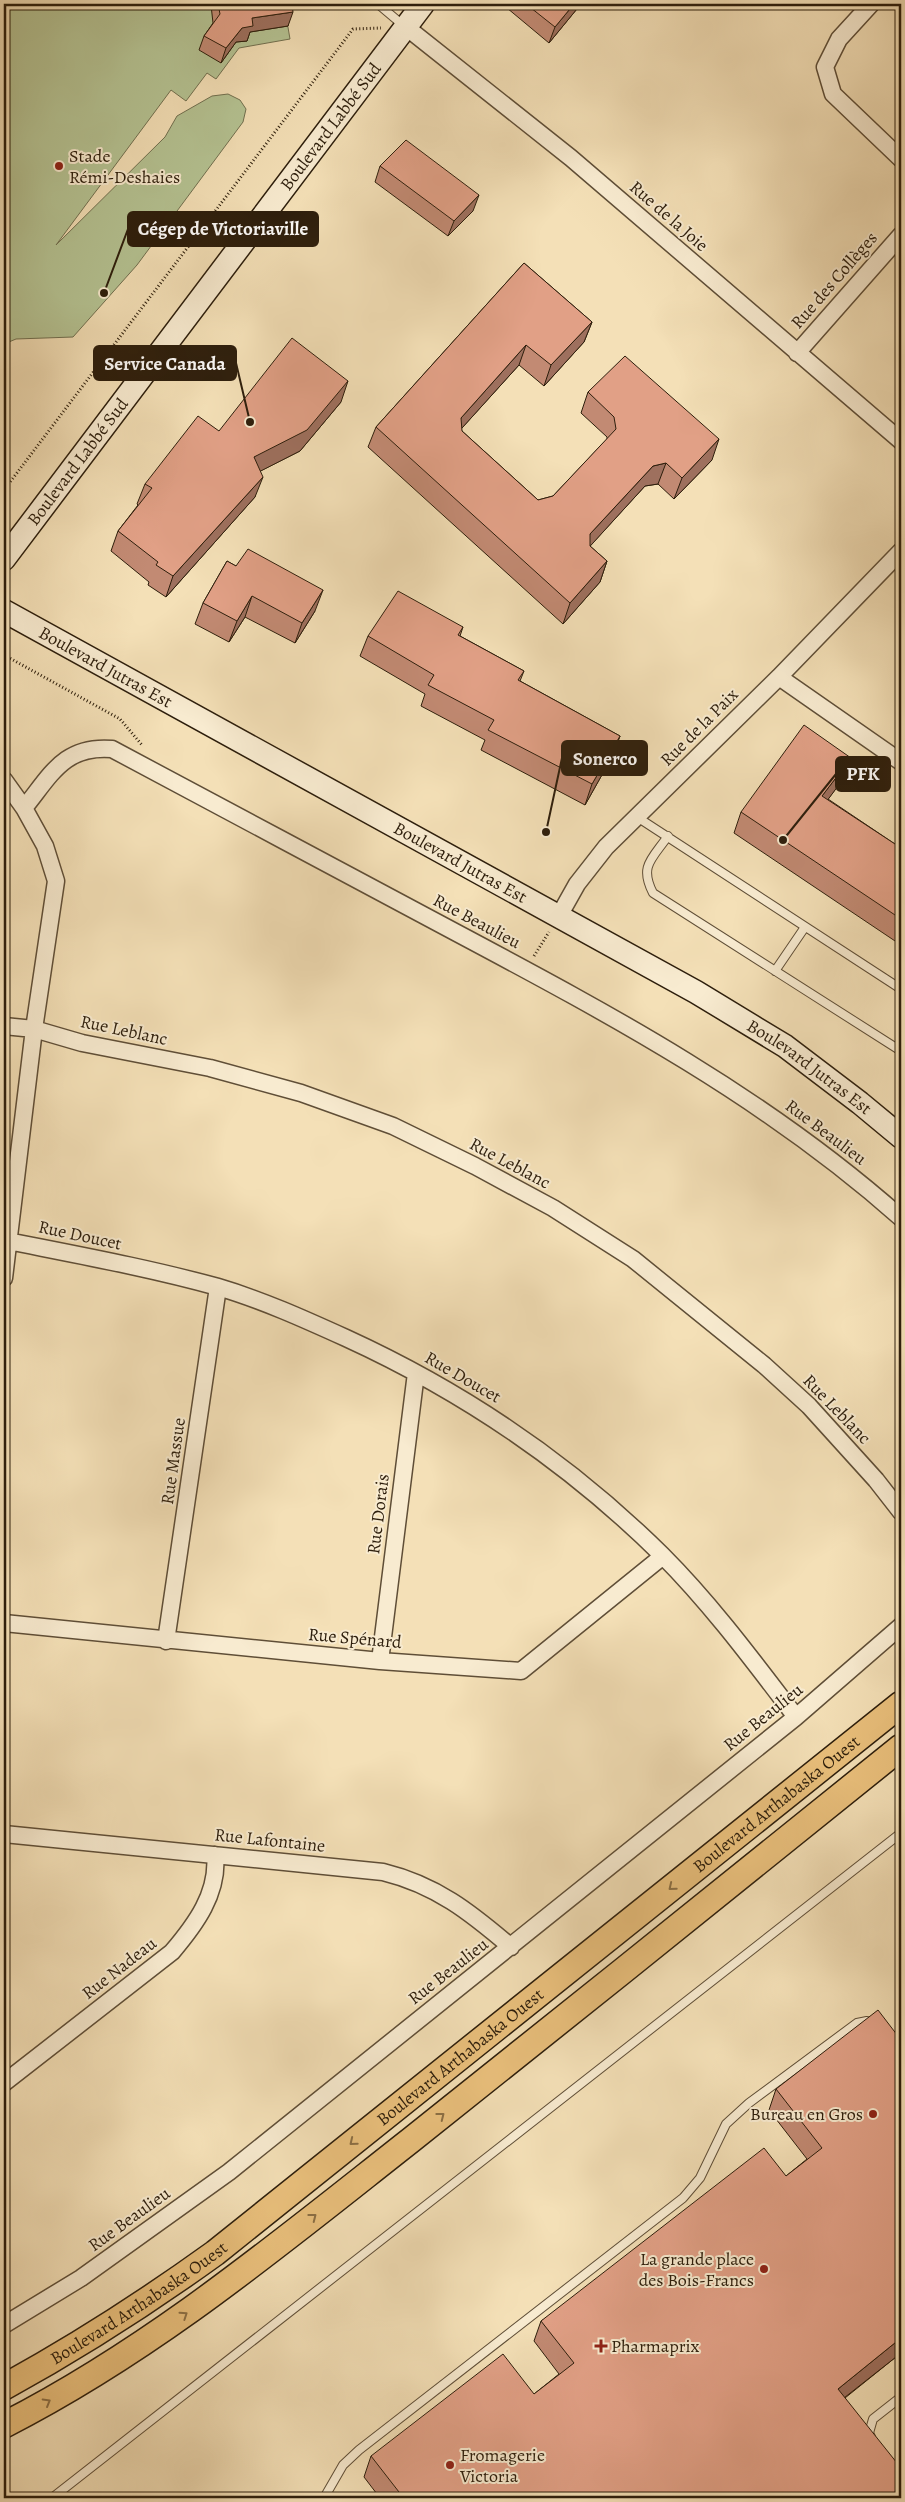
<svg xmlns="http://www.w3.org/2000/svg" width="905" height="2502" font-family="Alegreya,serif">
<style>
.green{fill:#b5c393;stroke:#717050}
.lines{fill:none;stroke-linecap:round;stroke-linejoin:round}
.service-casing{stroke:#5f4e37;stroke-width:10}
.minor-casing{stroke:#5f4e37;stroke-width:19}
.secondary-casing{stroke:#2d1e0c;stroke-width:25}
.primary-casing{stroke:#2d1e0c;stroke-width:28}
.path{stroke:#2d1e0c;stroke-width:3;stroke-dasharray:1 2.5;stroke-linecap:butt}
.service{stroke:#f8ebd0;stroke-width:8}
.minor{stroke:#f8ebd0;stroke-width:16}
.secondary{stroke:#f8ebd0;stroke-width:22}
.primary{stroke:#eac07c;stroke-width:25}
.wall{fill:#c28a73;stroke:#2d1e0c}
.shaded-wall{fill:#9e705e;stroke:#2d1e0c}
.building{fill:#e1a086;stroke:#2d1e0c}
.oneway{stroke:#8c6f44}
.poi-dot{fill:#8f2418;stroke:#f8ebd0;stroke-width:2}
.labels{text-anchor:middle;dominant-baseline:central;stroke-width:4;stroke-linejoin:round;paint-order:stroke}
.street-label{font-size:18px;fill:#2d1e0c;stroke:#f8ebd0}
.poi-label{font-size:18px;fill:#2d1e0c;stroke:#f8ebd0;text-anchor:start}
.leader{fill:none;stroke:#2d1e0c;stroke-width:2}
.callout-dot{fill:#2d1e0c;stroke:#f8ebd0;stroke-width:2}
.callout{fill:#2d1e0c;stroke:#2d1e0c;stroke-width:2}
.callout-label{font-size:19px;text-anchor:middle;font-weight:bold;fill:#fff}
</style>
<rect width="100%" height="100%" fill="#f4e0b7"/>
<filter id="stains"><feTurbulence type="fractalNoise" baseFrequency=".004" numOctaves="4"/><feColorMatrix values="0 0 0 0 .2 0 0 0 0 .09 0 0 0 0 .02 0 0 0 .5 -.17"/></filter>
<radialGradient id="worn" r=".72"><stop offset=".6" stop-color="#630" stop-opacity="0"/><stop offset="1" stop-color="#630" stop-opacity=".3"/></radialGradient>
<path class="green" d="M4,4H284L290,39L239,48L216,79L207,73L186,101L171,90L56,245L165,137L177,116L212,96L228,94L240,100L246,109L243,122L137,265L73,337L16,339L4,344Z"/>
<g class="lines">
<defs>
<path id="service" d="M378,4L404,26
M637,817L901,989
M668,836C652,859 639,866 653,893L901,1051
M775,971L805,927
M871,2437L869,2433L873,2419L901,2397
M52,2498L901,1833
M324,2498L343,2465L359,2450L683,2198L700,2178L726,2124L749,2103L857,2023L867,2021L871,2023"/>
<path id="minor" d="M871,4L839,39L825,67L833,94L901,159
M406,27L571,158L901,441
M797,353L901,235
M779,677L901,762
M4,780L24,808L45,846L56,881L34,1029L4,1278
M24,808C51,775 64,745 112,749C226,810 341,871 455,932C613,1016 766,1098 901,1218
M559,916L577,884L606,847L779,677L901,551
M4,1026L34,1029L82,1043L210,1068L301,1093L393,1126L475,1166L553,1208L633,1259L764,1365L809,1406L876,1480L901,1512
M8,1241C78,1255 149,1268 218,1287C262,1300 304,1319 346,1338C464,1392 570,1464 662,1555C711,1604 754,1662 796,1717
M4,1623L380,1661L521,1671L663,1556
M166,1641L218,1287
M380,1661L416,1373
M4,1834L383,1872C436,1885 470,1912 511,1947
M4,2083L172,1952C195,1925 219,1893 215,1855
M4,2325L81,2278L229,2172L796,1717L901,1626"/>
<g id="secondary">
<path id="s1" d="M4,559L423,4"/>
<path id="s2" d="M4,611L696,992L785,1046L860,1103L901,1137"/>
</g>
<g id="primary">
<path id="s3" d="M4,2387C77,2347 147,2302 215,2253L901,1704"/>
<path d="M4,2425C153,2349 280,2243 411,2140C575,2010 738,1878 901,1747"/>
</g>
</defs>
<use href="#service" class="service-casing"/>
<use href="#minor" class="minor-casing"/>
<use href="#secondary" class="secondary-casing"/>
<use href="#primary" class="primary-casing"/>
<path class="path" d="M4,490L353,29L381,28
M4,655L120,719L142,745
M534,956L549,932"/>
<use href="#service" class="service"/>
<use href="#minor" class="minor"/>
<use href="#secondary" class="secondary"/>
<use href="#primary" class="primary"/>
</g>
<path class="wall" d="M209,4H292L288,26L250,32L247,41L236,42L221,63L199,50L204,36L213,23L211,5Z
M509,4H581L549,43L507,8Z
M380,166L473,211L448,236L375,182Z
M524,263L592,322L584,342L544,386L519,365L461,429L462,431L538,500L553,496L607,439V437L581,413L588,392L712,460L674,499L658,484L645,486L590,546L607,561L600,582L563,624L368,447L376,427Z
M341,402L300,451L260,471L255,497L166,597L148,585L149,582L111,551L118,531L138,505L137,504L145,484Z
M227,561L315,611L295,643L245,617L229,642L195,624L203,603Z
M463,627L460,636L524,671L520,681L620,736L612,757L585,805L481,750L485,740L421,706L425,694L360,656L368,636Z
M844,778L828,799L898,846L901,841V945L734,833L741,812Z
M901,2040V2353L845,2398L901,2498H380L364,2477L371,2456L534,2394L559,2374L534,2341L541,2321L786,2176L807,2159L769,2110L776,2089Z"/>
<path class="shaded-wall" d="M574,4H581L549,43L555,27Z
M293,12L288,26L250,32L247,41L236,42L221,63L226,48L242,28L252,18Z
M479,195L473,211L448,236L454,221Z
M592,322L584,342L544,386L551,365Z
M526,345L519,365L453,438L461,418Z
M348,381L341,402L300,451L247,478L254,457Z
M719,439L712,460L674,499L682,478Z
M666,463L658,484L645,486L583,554L590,534L653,466Z
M263,477L255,497L166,597L173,576Z
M607,561L600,582L563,624L570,603Z
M323,590L315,611L295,643L302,623Z
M252,596L245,617L229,642L237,621Z
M620,736L612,757L585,805L592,784Z
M851,758L844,778L815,817L822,796Z
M901,2338V2353L830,2409L838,2389Z"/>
<path class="building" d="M218,4H292L293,12L252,18L253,26L242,28L226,48L204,36L220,14Z
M526,4H574L555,27Z
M406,140L479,195L454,221L380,166Z
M524,263L592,322L551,365L526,345L461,418L462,431L538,500L553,496L616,429L614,417L588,392L625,356L719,439L682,478L666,463L653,466L590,534V546L607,561L570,603L376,427Z
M292,338L348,381L307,430L254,457L263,477L173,576L156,565L158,562L118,531L152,488L145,484L198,416L219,431Z
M248,549L323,590L302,623L252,596L237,621L203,603L227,561L236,566Z
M398,591L463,627L458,635L524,671L518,680L620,736L592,784L488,730L494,720L428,685L434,675L368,636Z
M804,725L851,758L822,796L898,846L901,841V919L741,812Z
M878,2010L901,2040V2338L838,2389L901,2468V2498H391L399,2492L371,2456L503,2354L534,2394L574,2363L541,2321L764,2148L786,2176L822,2148L776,2089Z"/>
<defs><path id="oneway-chevron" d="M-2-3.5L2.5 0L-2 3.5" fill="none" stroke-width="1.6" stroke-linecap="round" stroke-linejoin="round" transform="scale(1.25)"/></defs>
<g class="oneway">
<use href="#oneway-chevron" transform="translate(672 1887) rotate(141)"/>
<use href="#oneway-chevron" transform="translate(441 2116) rotate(-38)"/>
<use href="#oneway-chevron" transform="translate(353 2142) rotate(141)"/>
<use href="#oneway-chevron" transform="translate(313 2217) rotate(-38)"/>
<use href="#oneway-chevron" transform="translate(184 2315) rotate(-34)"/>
<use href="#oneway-chevron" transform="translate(47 2402) rotate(-30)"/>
</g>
<g class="poi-dot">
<circle cx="59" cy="166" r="5"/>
<circle cx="873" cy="2114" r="5"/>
<circle cx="764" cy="2269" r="5"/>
<path d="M598.5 2338.5h5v5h5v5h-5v5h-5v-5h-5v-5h5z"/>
<circle cx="450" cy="2465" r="5"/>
</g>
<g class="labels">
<g class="street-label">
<text stroke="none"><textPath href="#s1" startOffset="542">Boulevard Labbé Sud</textPath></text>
<text transform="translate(669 216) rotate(41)">Rue de la Joie</text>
<text transform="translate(834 280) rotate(-49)">Rue des Collèges</text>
<text stroke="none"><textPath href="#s1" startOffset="122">Boulevard Labbé Sud</textPath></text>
<text stroke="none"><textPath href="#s2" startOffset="116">Boulevard Jutras Est</textPath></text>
<text transform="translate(699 727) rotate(-45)">Rue de la Paix</text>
<text stroke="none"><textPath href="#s2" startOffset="521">Boulevard Jutras Est</textPath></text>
<text transform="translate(477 921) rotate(28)">Rue Beaulieu</text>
<text transform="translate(124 1030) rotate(12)">Rue Leblanc</text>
<text stroke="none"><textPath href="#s2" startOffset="926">Boulevard Jutras Est</textPath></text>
<text transform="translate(826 1132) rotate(37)">Rue Beaulieu</text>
<text transform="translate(510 1163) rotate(28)">Rue Leblanc</text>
<text transform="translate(80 1235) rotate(12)">Rue Doucet</text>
<text transform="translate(463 1377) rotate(30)">Rue Doucet</text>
<text transform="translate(837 1409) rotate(46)">Rue Leblanc</text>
<text transform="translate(173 1461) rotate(-82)">Rue Massue</text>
<text transform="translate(378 1514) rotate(-83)">Rue Dorais</text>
<text transform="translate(355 1638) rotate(5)">Rue Spénard</text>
<text transform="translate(763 1717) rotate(-39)">Rue Beaulieu</text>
<text stroke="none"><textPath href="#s3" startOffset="969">Boulevard Arthabaska Ouest</textPath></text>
<text transform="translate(270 1840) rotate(6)">Rue Lafontaine</text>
<text transform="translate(119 1968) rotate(-38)">Rue Nadeau</text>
<text transform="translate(448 1971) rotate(-38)">Rue Beaulieu</text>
<text stroke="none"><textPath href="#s3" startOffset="564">Boulevard Arthabaska Ouest</textPath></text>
<text transform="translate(129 2219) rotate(-36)">Rue Beaulieu</text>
<text stroke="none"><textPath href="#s3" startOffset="159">Boulevard Arthabaska Ouest</textPath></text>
</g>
<g class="poi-label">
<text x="69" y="156">Stade<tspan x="69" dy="21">Rémi-Deshaies</tspan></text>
<text x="863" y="2114" text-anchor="end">Bureau en Gros</text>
<text x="754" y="2259" text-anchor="end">La grande place<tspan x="754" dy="21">des Bois-Francs</tspan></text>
<text x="611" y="2346">Pharmaprix</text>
<text x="460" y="2455">Fromagerie<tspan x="460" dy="21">Victoria</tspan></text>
</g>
</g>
<path class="leader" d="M104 293L128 229M250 422L236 363M546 832L562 758M783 840L836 774"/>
<g class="callout-dot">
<circle cx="104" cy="293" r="5"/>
<circle cx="250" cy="422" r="5"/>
<circle cx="546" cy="832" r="5"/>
<circle cx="783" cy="840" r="5"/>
</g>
<g class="callout">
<rect x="128" y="212" width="190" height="34" rx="5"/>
<rect x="94" y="346" width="142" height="34" rx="5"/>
<rect x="562" y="741" width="85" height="34" rx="5"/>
<rect x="836" y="757" width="54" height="34" rx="5"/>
</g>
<g class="callout-label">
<text x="223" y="235">Cégep de Victoriaville</text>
<text x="165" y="370">Service Canada</text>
<text x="605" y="765">Sonerco</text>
<text x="863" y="780">PFK</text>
</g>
<rect width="905" height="2502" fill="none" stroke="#f4e0b7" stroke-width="20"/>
<rect x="5" y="5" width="895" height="2492" fill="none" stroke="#2d1e0c" stroke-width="2.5"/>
<rect x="10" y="10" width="885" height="2482" fill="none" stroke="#2d1e0c"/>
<rect width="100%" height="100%" filter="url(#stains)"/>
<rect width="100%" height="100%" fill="url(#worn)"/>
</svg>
